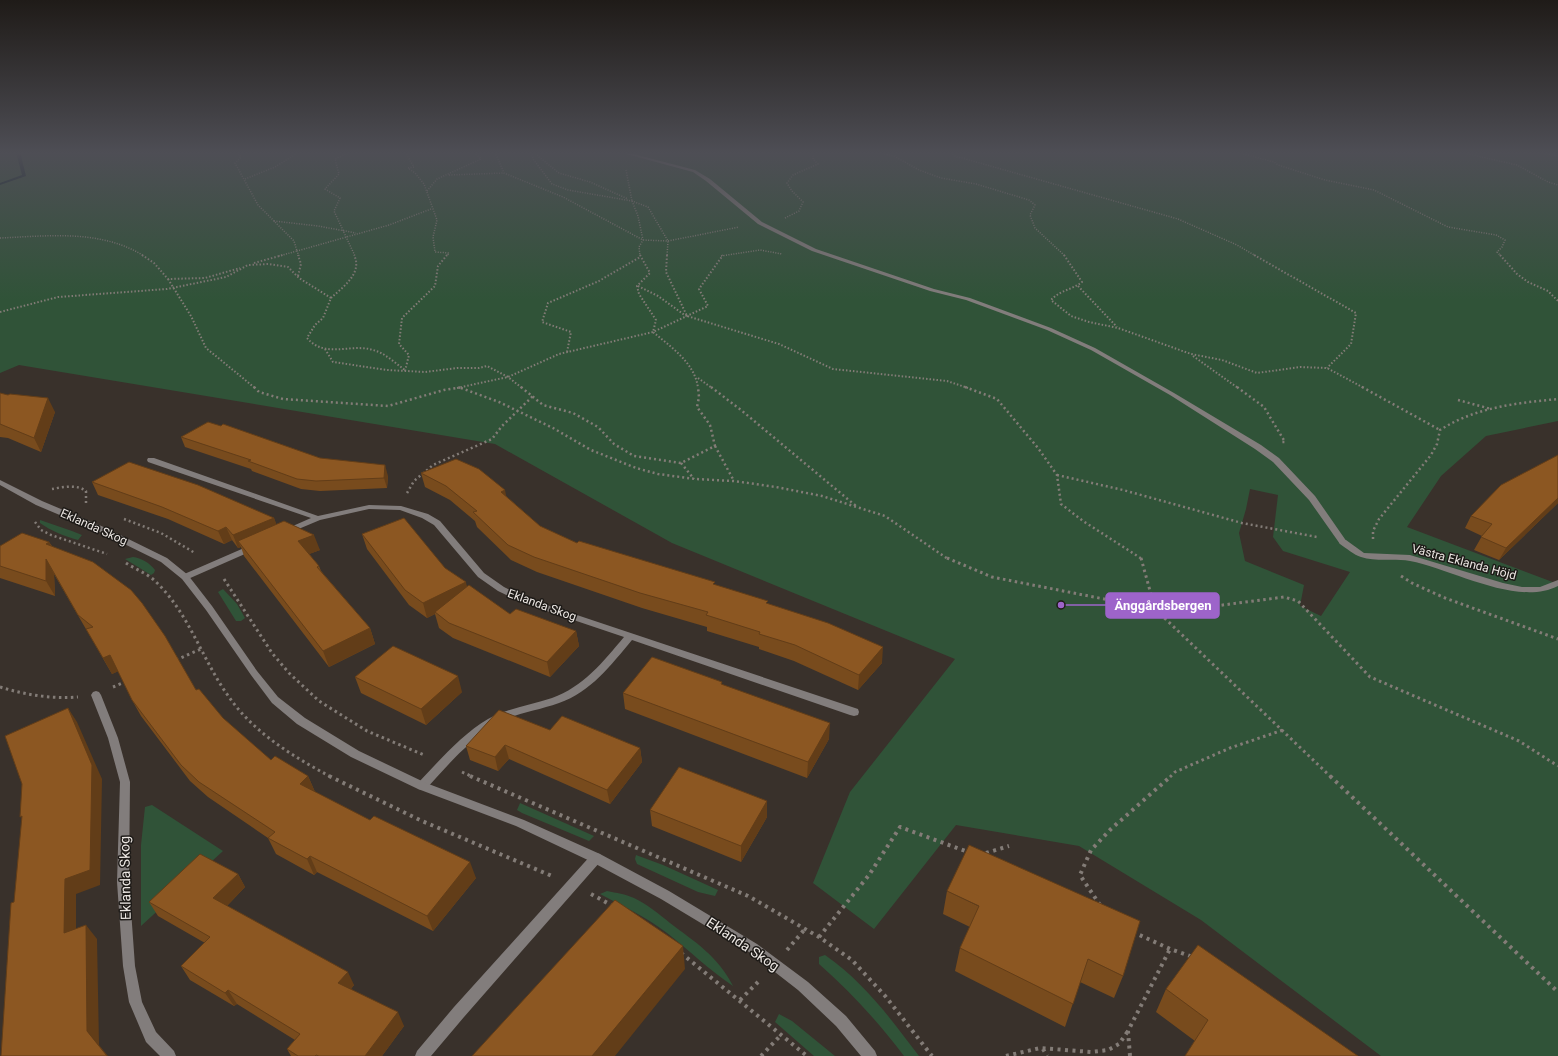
<svg xmlns="http://www.w3.org/2000/svg" width="1558" height="1056" font-family="Roboto,sans-serif">
<style>
.green{fill:#305338;fill-rule:evenodd}
.lines{fill:none;stroke-linecap:round;stroke-linejoin:round}
.stream{fill:#021b26;fill-rule:evenodd}
.path-far4{stroke:#837c77;stroke-width:1.5;stroke-dasharray:1 1.5;stroke-linecap:butt}
.path-far3{stroke:#837c77;stroke-width:2;stroke-dasharray:1.5 2;stroke-linecap:butt}
.path-far2{stroke:#837c77;stroke-width:2.5;stroke-dasharray:2 3;stroke-linecap:butt}
.path-far1{stroke:#837c77;stroke-width:3;stroke-dasharray:2.5 3.5;stroke-linecap:butt}
.path{stroke:#837c77;stroke-width:4;stroke-dasharray:3 4.5;stroke-linecap:butt}
.service{fill:#827d7c;fill-rule:evenodd}
.minor{fill:#827d7c;fill-rule:evenodd}
.wall{fill:#784b1d}
.shaded-wall{fill:#623d18}
.building{fill:#8c5722;stroke:#623d18}
.labels{text-anchor:middle;dominant-baseline:central;stroke-width:3;stroke-linejoin:round;paint-order:stroke}
.street-label{font-size:12px;fill:#ece7e3;stroke:#1d1a17}
.near-street-label{font-size:14px;fill:#ece7e3;stroke:#1d1a17}
.leader{fill:none;stroke:#9d64ca;stroke-width:1.5}
.callout-dot{fill:#9d64ca;stroke:#1d1a17;stroke-width:1.5}
.callout{fill:#9d64ca;stroke:#9d64ca;stroke-width:1.5}
.callout-label{font-size:13px;text-anchor:middle;font-weight:bold;fill:#fff}
</style>
<rect width="100%" height="100%" fill="#39312b"/>
<path class="green" d="M0,152H1558V421L1486,436L1441,476L1407,527L1558,584V1056H1381L1201,920L1079,846L956,825L874,929L813,883L850,792L955,659L672,543L495,444L19,365L0,373ZM1250,489L1278,495L1273,537L1283,551L1350,572L1321,616L1300,606L1304,585L1245,561L1239,533L1246,509Z
M40,520L72,531L82,535L78,540C64,536 51,531 40,523Z
M133,557C141,558 150,563 155,570L154,573L151,575L125,559Z
M223,589L237,604L245,618L241,621H236L218,592Z
M520,803L594,836L589,841L522,813L517,810Z
M152,805L223,851L141,926V845L145,807Z
M636,855L663,865L718,890L715,896L698,892L637,864L635,859Z
M607,891C617,893 625,894 634,898C647,904 659,914 670,923C695,942 718,956 733,986C709,970 689,950 667,933C646,917 623,906 600,894Z
M825,955C865,983 890,1018 919,1056H904C879,1023 851,992 819,964V957Z
M779,1014L792,1021L835,1056H814L775,1022Z"/>
<g class="lines">
<path class="stream" d="M16,152H20L26,176L0,185V183L22,175Z"/>
<path class="path-far4" d="M231,152L239,154L241,157L235,163L258,205L294,241L297,251L279,256
M350,152L335,159L339,174L325,189L340,198L334,211L355,256
M405,152L414,167L408,168L415,173L424,184L437,220L433,237L435,252L449,253L447,256
M495,152L504,173L563,197L643,240L668,241L739,227
M532,152L533,159L552,184L568,190L632,201L648,207L668,241L667,256
M533,152L559,173L590,182L628,199
M877,152L894,156L919,170L941,178L976,184L1029,200L1035,205L1030,215L1035,228L1065,256
M951,152L955,156L1178,219L1237,245L1256,256
M1236,152L1274,162L1278,165L1325,180L1374,190L1448,227L1496,235L1505,240L1502,247L1497,252L1501,256
M1460,152L1517,165L1548,182L1558,185
M1537,152L1558,156
M626,170L632,201
M449,175L504,173
M245,179L275,167L299,152
M427,191L437,179L481,159L474,152
M632,201L638,216L643,240L639,247L640,256
M785,218L799,211L803,202L792,191L787,183L793,175L818,164L813,159V154L816,152
M274,221L318,226L356,233
M0,238C48,236 101,229 144,256
M299,256L297,251L389,225L431,209
M721,256L760,250L782,254"/>
<path class="path-far3" d="M142,255L154,263L168,279L205,278L240,268
M640,255L650,273L637,286L639,294L656,320L653,332C671,347 695,363 698,388
M667,255L666,272L687,316L779,344L833,369L947,381L968,388
M1064,255L1082,282C1072,290 1060,290 1051,300L1071,316L1089,322L1118,328L1191,354L1222,360L1257,373L1300,367L1327,368L1364,388
M1254,255L1356,313L1351,344L1327,368
M1500,255L1517,274L1528,282L1548,291L1558,301
M254,263L283,255
M298,276L301,264L298,255
M168,279L191,316L206,348L255,388
M638,286L658,296L686,316
M1078,286L1117,327
M331,298C343,287 363,273 354,255
M0,312L58,297L167,289L226,277L248,265L269,264L288,267L299,278L331,298L323,318L315,325L307,338C325,359 350,343 373,350C385,353 395,363 405,370
M325,349L333,362L387,370L425,372L457,368H479L487,366L508,377L522,388
M567,352L571,332L542,322L548,303L599,281L640,257
M1193,356L1238,388
M405,371L409,355L399,344L402,318L435,286L438,266L447,255
M698,378L712,388
M457,388L508,377L559,354L653,332L708,306L699,289L723,255"/>
<path class="path-far2" d="M254,387L259,392L283,399L388,406L444,390L463,387
M521,387L543,405L573,413L598,427L614,444L634,456L681,463L715,446L710,425L697,407L699,397L698,387
M711,387L741,410L856,506
M965,387L997,399L1038,448L1057,475L1061,504L1083,521L1142,559
M1237,387L1264,407L1285,442H1282
M1362,387L1440,430
M461,388L499,402L553,428L591,450L636,468L658,474L695,479L734,481L776,487L822,496L885,516L948,559
M1458,400L1491,409
M715,446L734,481
M681,463L694,479
M1057,475L1123,490L1242,523L1317,537
M52,489C63,487 77,484 86,491V504
M407,493L414,481L433,465L492,439L502,426L533,396
M124,519L161,533L195,553
M35,522L41,530L51,535L107,554
M1373,539V531L1379,519L1431,455L1437,444L1440,430C1476,407 1517,403 1558,399"/>
<path class="path-far1" d="M947,558L992,577L1155,609L1176,606L1200,608L1284,597L1298,601L1370,677L1519,741L1558,766
M1141,558L1155,609L1331,777
M126,563C135,569 146,573 154,580C189,612 202,660 229,697C254,733 294,757 331,777
M1401,576L1412,583L1445,598L1558,639
M224,579L272,653L289,673L319,701L367,731L424,755
M176,660L201,649
M0,687C26,695 51,699 78,697
M113,687L125,682
M462,772L473,777
M1170,777L1175,772L1230,748L1283,730"/>
<path class="path" d="M329,776L422,821L552,876
M470,776L748,896L819,937L852,960L886,997L932,1056
M1330,776L1558,992
M986,853L1009,846
M591,894L613,906
M1100,905L1080,875L1091,850L1111,829L1171,776
M1133,932L1170,949L1193,957
M819,937L869,875L900,827L968,852
M787,950L805,929
M681,953L807,1056
M740,1000L761,979
M1043,1049L1047,1056
M761,1056L781,1035
M1006,1056L1040,1048L1091,1052L1108,1050L1119,1044L1128,1031
M1130,1056L1128,1031L1170,949"/>
<path class="service" d="M619,152H626L695,170L710,179L762,222L816,249L934,289L970,298L1051,328L1095,348L1174,393L1261,445L1279,458L1315,496L1347,542L1346,544H1340L1309,500L1273,462L1255,449L1170,395L1091,350L1047,330L966,300L930,291L812,251L758,224L706,181L693,172Z
M148,458H154L318,516L369,505L401,506L428,514L440,521L484,573L504,587L529,599L858,709L859,712L858,715L854,716L850,715L632,640C611,665 591,692 559,703C537,711 514,713 495,725C468,741 447,766 426,789L422,790L418,789L417,786L418,783C440,760 461,735 488,719C508,708 531,705 552,698C583,687 603,662 624,637L523,603L498,591L478,577L434,525L422,518L400,510L369,509L320,520L289,533L285,531L286,529L311,518L148,462L147,460Z
M251,545L254,546L255,548L254,550L188,579L185,580L181,577L182,575Z
M96,691L99,692L101,695L118,738L130,782L129,882L135,966L142,1002L156,1032L174,1051L176,1056H160L146,1042L129,1002L123,966L117,882L120,782L108,738L91,695L93,692Z
M596,853L600,854L602,858L600,862L464,1017L431,1056H415L417,1051L454,1007L592,854Z"/>
<path class="minor" d="M0,480L42,501L106,528L167,558L188,575L212,606L257,671L278,697L305,718L359,751L426,783L524,820L600,854L669,891L757,944L808,982L846,1016L875,1051L877,1056H861L836,1026L798,990L749,952L661,899L592,862L516,826L418,789L351,757L297,724L272,703L251,675L206,610L182,579L161,562L100,532L36,505L0,485Z
M1340,540H1346L1364,553L1410,555L1503,583L1522,587H1540L1558,580V586C1517,607 1452,569 1410,561C1394,558 1375,562 1361,557C1354,555 1346,548 1340,544L1339,542Z"/>
</g>
<path class="wall" d="M0,393L55,412L41,452L8,438L0,437Z
M181,437L320,458L388,476L387,488L320,491L301,489L252,471L251,469L185,447Z
M421,473L506,496L540,526L577,543L715,585L768,604L882,663L858,690L794,661L759,649V647L707,631V627L642,608L537,572L511,560L477,527L475,521L450,500L425,487Z
M92,482L274,518L276,524L320,550L309,554L319,566L321,571L370,628L375,644L329,667L244,556L241,547L238,548L232,540L224,544L168,519L98,495Z
M1558,503L1499,560L1474,550L1482,536L1465,528L1471,516Z
M362,534L445,568L467,586L510,614L576,631L579,646L550,677L453,638L439,628L435,614L427,618L409,605L367,549Z
M49,542L52,546L196,690L223,718L271,760L308,776L315,792L476,878L433,931L317,872L314,875L276,854L268,838L208,797L190,781L141,716L132,700L118,671L112,674L54,574L55,596L0,578V546Z
M355,677L462,692L426,725L361,693Z
M722,682V685L829,739L807,778L625,709L623,693Z
M550,730L640,748L642,762L610,804L509,759L498,771L470,760L466,746Z
M767,801V817L741,862L652,826L650,810Z
M238,874L245,887L227,906L354,985L351,989L404,1026L382,1056H291L287,1049L295,1040L237,1004L234,1006L190,980L181,966L205,943L158,916L149,902Z
M947,891L1123,976L1114,998L1080,982L1065,1027L955,971L960,948L970,927L943,914Z
M1166,989L1358,1056L1195,1041L1156,1012Z"/>
<path class="shaded-wall" d="M48,398L55,412L41,452L34,438Z
M385,465L388,476L387,488L384,478Z
M505,490L508,505L501,492Z
M1558,498V503L1499,560L1506,548Z
M274,518L279,531L238,541L241,547L238,548L233,535Z
M226,527L232,540L224,544L218,531Z
M314,535L320,550L304,556L298,541Z
M49,542L58,557L46,544Z
M46,559L54,574L55,596L46,581Z
M466,582L469,598L435,612V614L427,618L423,603Z
M370,628L375,644L329,667L323,651Z
M576,631L579,646L550,677L547,662Z
M883,647L882,663L858,690L859,675Z
M110,655L119,671L112,674L103,658Z
M458,676L462,692L426,725L421,709Z
M68,708L77,722L102,779L100,885L76,894V948L64,933Z
M830,723L829,739L807,778L808,762Z
M505,745L509,759L498,771L495,757Z
M640,748L642,762L610,804L607,790Z
M308,776L315,792L300,784Z
M767,801V817L741,862V846Z
M310,856L317,872L314,875L307,859Z
M470,862L476,878L433,931L427,916Z
M238,874L245,887L221,912L213,898Z
M86,925L97,939L99,1045L108,1056H107L87,1031Z
M683,946L685,969L615,1056H592Z
M348,972L354,985L345,996L338,983Z
M228,990L237,1004L234,1006L225,993Z
M398,1012L404,1026L382,1056H365Z"/>
<path class="building" d="M0,393L8,395L10,394L48,398L34,438L0,424Z
M208,422L221,426L223,424L320,458L385,465L384,478L316,481L297,479L248,461L251,460L181,437Z
M1558,455V498L1506,548L1481,537L1492,524L1471,516L1501,485Z
M456,459L479,469L505,490L501,492L540,526L577,543L579,541L715,582L713,584L768,601L766,603L828,623L883,647L859,675L795,645L759,634L760,632L706,615L708,612L640,593L534,557L508,545L473,512L477,511L446,486L421,473Z
M129,462L198,485L274,518L233,535L226,527L218,531L162,507L92,482Z
M404,518L445,568L466,582L423,603L405,590L362,534Z
M284,521L314,535L298,541L319,566L317,567L370,628L323,651L238,541Z
M22,533L49,542L46,544L93,562L131,590L142,603L165,636L196,690L199,689L223,718L271,760L275,756L308,776L300,784L370,820L374,816L470,862L427,916L310,856L307,859L268,838L275,832L199,782L181,765L132,700L110,655L103,658L86,629L93,627L78,615L46,559V581L0,566V546Z
M469,585L510,614L516,609L576,631L547,662L449,623L435,612Z
M393,646L458,676L421,709L355,677Z
M652,657L722,682L721,684L830,723L808,762L623,693Z
M68,708L92,765L90,870L65,879L64,933L86,925L87,1031L107,1056H1L11,903L14,902L22,816L20,817L22,784L5,736Z
M499,710L550,730L562,716L640,748L607,790L505,745L495,757L466,746Z
M679,767L767,801L741,846L650,810Z
M969,845L1140,921L1123,976L1088,959L1073,1004L960,948L979,906L947,891Z
M200,854L238,874L213,898L348,972L338,983L398,1012L365,1056H319L316,1055L315,1056H298L287,1049L300,1034L228,990L225,993L181,966L210,937L149,902Z
M615,900L683,946L592,1056H472Z
M1198,945L1358,1056H1185L1208,1020L1166,989Z"/>
<linearGradient id="sky" x2="0" y2="1"><stop stop-color="#1f1b18"/><stop offset="0.51" stop-color="#4e4e55"/><stop offset="1" stop-color="#4e4e55" stop-opacity="0"/></linearGradient>
<rect width="1558" height="300" fill="url(#sky)"/>
<g class="labels">
<g class="street-label">
<text transform="translate(94 527) rotate(24)">Eklanda Skog</text>
<text transform="translate(1464 562) rotate(15)">Västra Eklanda Höjd</text>
<text transform="translate(542 605) rotate(20)">Eklanda Skog</text>
</g>
<g class="near-street-label">
<text transform="translate(125 878) rotate(-91)">Eklanda Skog</text>
<text transform="translate(743 944) rotate(34)">Eklanda Skog</text>
</g>
</g>
<path class="leader" d="M1061 605L1106 605"/>
<circle class="callout-dot" cx="1061" cy="605" r="4"/>
<rect class="callout" x="1106" y="593" width="113" height="25" rx="4"/>
<g class="callout-label">
<text x="1163" y="610">Änggårdsbergen</text>
</g>
</svg>
